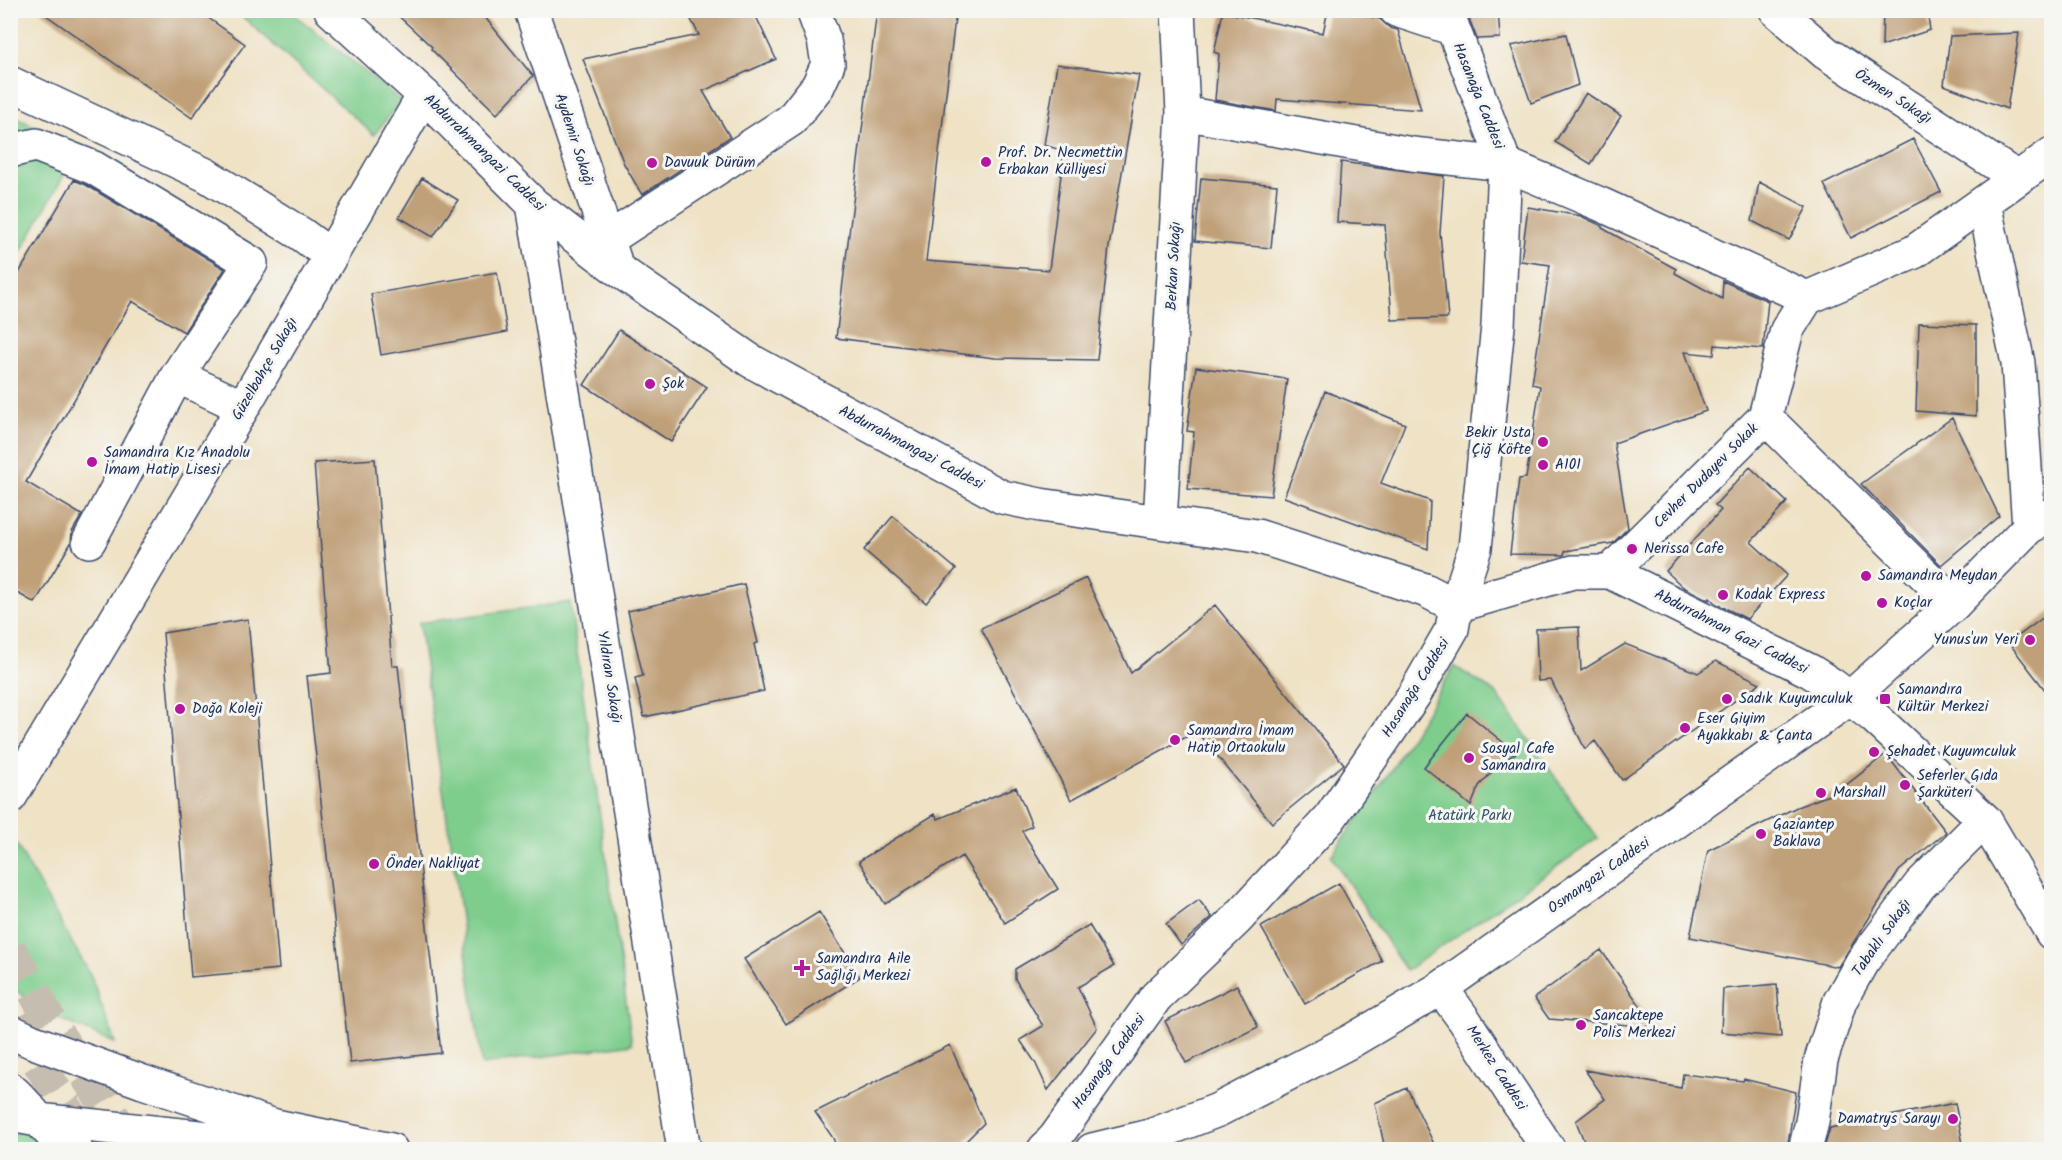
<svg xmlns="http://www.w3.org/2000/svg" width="2062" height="1160" font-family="Kalam,sans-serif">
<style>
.green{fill:#7ecd8c;stroke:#4c7e75;stroke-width:1.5}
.building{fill:#c0a079}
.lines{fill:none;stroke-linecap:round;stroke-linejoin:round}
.major-tunnel{stroke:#c5beb0;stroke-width:33;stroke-dasharray:33 16;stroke-linecap:butt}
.minor-casing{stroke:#3b4a6d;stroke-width:36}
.major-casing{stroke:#3b4a6d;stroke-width:36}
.path{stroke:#3b4a6d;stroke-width:4;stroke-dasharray:4.5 4.5;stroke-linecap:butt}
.minor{stroke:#fff;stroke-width:33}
.major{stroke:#fff;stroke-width:33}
.poi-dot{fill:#b5179e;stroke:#f6f6f2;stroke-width:2}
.labels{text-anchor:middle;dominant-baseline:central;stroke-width:6;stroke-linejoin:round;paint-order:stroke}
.street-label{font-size:15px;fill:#1b2f5e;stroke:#f6f6f2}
.poi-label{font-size:15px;fill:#1b2f5e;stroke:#f6f6f2;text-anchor:start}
.park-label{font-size:15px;fill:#34566a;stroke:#f6f6f2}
</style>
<rect width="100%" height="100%" fill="#f6f6f2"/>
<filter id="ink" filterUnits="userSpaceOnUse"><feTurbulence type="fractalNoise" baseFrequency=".0167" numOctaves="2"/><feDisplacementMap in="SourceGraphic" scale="12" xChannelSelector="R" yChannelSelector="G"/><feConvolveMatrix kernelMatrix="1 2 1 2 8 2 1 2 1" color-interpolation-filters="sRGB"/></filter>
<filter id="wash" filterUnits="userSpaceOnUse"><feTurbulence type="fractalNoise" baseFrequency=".008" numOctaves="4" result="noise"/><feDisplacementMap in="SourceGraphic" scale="24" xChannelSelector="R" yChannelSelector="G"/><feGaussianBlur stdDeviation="1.35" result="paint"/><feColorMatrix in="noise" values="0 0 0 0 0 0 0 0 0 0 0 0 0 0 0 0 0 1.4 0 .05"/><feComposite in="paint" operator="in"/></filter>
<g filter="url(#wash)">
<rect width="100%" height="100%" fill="#efe2c5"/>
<path class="green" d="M236,11H290L401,101L374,135Z
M11,115L80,147L11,269Z
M570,602L632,1044L482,1065L419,623Z
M1454,666L1496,693L1598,838L1406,971L1331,856L1390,772Z
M10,833L91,976L115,1043L40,1010L11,986Z
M11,1127L31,1129L61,1150H11Z"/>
<g id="blocks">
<path class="building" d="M39,10H197L245,44L192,118Z
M392,10H479L533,76L497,114L431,49L432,47Z
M686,10H753L776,59L703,91L730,137L642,195L624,164L583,59L699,35Z
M877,10H956L926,261L1049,270L1064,151L1044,145L1057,64L1139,75L1109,247L1097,360L995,358L836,338Z
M1328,10H1342L1380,19L1390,28L1398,30L1421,110L1277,99L1276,111L1215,100L1219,54L1214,52L1223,12L1323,33Z
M1469,10H1498L1500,38L1477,39L1470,21Z
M1883,10H1927L1930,30L1882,46Z
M2019,33L2007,109L1944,85L1950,36Z
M1566,34L1578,85L1531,103L1511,46Z
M1586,93L1621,116L1591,164L1555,142Z
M1913,139L1941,192L1851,238L1824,184Z
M1341,162L1444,176L1440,233L1448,318L1392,320L1385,225L1337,222Z
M422,178L458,200L433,237L399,217Z
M1201,178L1277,185L1271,248L1195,241Z
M74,180L86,185L225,269L184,332L132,301L26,482L82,515L72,532L71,543L35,603L10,589V288Z
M1759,182L1807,207L1789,240L1752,221Z
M1528,207L1581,216L1602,226V228L1676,269L1675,273L1722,299L1723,281L1768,301L1763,349L1715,345L1714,355L1685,352L1706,411L1614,443L1628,528L1613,543L1565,551L1564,555L1510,554L1519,479L1526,478L1540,386L1532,384L1550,265L1521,261Z
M497,272L507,332L381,355L371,294Z
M1919,323L1976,325V416L1916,411Z
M619,330L707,387L671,442L584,385Z
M1196,367L1287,379L1271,496L1188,489L1194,432L1187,431Z
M1325,391L1405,424L1381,483L1430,501L1428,549L1284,497Z
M1952,418L1999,516L1941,565L1861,484Z
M375,459L392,666H398L441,1053L350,1063L307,676L331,673L314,463Z
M1750,467L1787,502L1751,542L1787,575L1747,619L1715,603L1710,598L1709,600L1683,587L1666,571L1721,510L1715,505Z
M893,516L956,569L926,603L864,550Z
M1086,578L1131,673L1215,605L1344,764L1272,823L1197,731L1071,800L981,628Z
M744,584L758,643L754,644L764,691L644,717L635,678L643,676L628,611Z
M2052,611V699L2009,643Z
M248,619L279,969L191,977L163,633Z
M1579,627L1581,671L1625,644L1698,673L1716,661L1760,683L1622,780L1595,741L1585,749L1551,680L1538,681L1536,629Z
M1467,713L1516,753L1500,763L1479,786L1471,806L1424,767Z
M1886,754L1946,832L1899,871L1838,967L1690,937L1708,850L1797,807L1837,792Z
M1016,787L1032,826L1022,831L1058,889L1005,923L962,856L885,904L859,861L935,814L938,819Z
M1339,883L1382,961L1305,1004L1261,927Z
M1199,900L1212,917L1181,945L1166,924Z
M819,912L860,977L786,1024L744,959Z
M1089,925L1114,966L1078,987L1097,1028L1048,1090L1035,1062L1020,1040L1043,1026L1015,979V969Z
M1601,950L1655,1027L1549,1019L1534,998Z
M1777,984L1781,1037L1721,1032L1723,989Z
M1237,985L1258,1027L1186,1063L1165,1021Z
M950,1045L984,1123L958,1149H837L833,1138L815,1112Z
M1585,1070L1681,1088L1683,1074L1743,1081L1744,1079L1796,1092L1787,1149H1629L1584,1141L1576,1121L1605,1099Z
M1407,1088L1434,1144L1420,1149H1385L1375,1103Z
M1955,1103L1964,1149H1824L1830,1128Z"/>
</g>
</g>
<g filter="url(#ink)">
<use href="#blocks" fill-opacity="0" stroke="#3b4a6d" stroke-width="1.5"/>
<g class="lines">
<path class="major-tunnel" d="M10,949L57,1033L136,1150
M13,1021L88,1143"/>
<defs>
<path id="minor" d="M331,10L424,95L533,204L617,269L751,361L1002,497L1040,505L1257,536L1425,590L1456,606L1573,572H1610L1810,671L1832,685L1873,716L1985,820L2052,933
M531,10L614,259
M1396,10L1451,28
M1776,10L1826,53L2016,177
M10,83L206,175L301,234L331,256
M1183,113L1412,154L1505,164L1600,204L1807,298
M10,151L36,145L94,168L251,263L177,376L89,541
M1984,203L2018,363L2029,527
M533,204L684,1150
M607,240L791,120L818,86L828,64L824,40L813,10
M177,376L243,407
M1765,417L1954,604
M1160,522L1183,113L1178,10
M1610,572L1765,417L1787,330L1807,298L1914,252L2052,154
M10,797L243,407L424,95
M1044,1150L1055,1138L1156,997L1237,919L1330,818L1414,695L1452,629L1456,606L1475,548L1498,326L1505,164L1446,10
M1805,1150L1812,1122L1821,1060L1840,1001L1862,962L1920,885L1985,820"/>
<path id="major" d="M1441,988L1465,1021L1549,1150
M10,1031L31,1041L143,1082L275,1126L391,1150
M10,1089C33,1107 47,1139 76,1150
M10,1115L38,1120L295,1147
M1092,1150L1150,1136L1218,1110L1351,1041L1441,988L1849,699L1954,604L2029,527L2052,515"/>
</defs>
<use href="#minor" class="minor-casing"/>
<use href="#major" class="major-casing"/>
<path class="path" d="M2045,337L2052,327"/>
<use href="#minor" class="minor"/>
<use href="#major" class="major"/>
</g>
</g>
<g class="poi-dot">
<circle cx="986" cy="162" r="6"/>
<circle cx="652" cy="163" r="6"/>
<circle cx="650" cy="384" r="6"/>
<circle cx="1543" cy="442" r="6"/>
<circle cx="92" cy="462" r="6"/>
<circle cx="1543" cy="465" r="6"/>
<circle cx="1632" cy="549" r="6"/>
<circle cx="1866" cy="576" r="6"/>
<circle cx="1723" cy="595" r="6"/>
<circle cx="1882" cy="603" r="6"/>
<circle cx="2030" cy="640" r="6"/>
<circle cx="1727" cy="699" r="6"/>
<rect x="1879" y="693" width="12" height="12" rx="3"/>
<circle cx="180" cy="709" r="6"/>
<circle cx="1685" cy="728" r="6"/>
<circle cx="1175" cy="740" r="6"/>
<circle cx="1874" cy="752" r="6"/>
<circle cx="1469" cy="758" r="6"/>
<circle cx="1905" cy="785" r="6"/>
<circle cx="1821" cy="793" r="6"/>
<circle cx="1761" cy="834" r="6"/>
<circle cx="374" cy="864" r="6"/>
<path d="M799 959h6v6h6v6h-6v6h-6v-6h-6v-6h6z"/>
<circle cx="1581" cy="1025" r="6"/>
<circle cx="1953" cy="1119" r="6"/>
</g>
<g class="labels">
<g class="street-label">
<text transform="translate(1478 96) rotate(68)">Hasanağa Caddesi</text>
<text transform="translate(1893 97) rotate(33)">Özmen Sokağı</text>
<text transform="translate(574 140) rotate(72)">Aydemir Sokağı</text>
<text transform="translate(484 153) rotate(44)">Abdurrahmangazi Caddesi</text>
<text transform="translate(1174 266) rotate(-87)">Berkan Sokağı</text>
<text transform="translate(265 369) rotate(-60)">Güzelbahçe Sokağı</text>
<text transform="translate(911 448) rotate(28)">Abdurrahmangazi Caddesi</text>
<text transform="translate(1706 476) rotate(-45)">Cevher Dudayev Sokak</text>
<text transform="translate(1731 632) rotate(27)">Abdurrahman Gazi Caddesi</text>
<text transform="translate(609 677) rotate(81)">Yıldıran Sokağı</text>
<text transform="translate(1416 688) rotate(-58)">Hasanağa Caddesi</text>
<text transform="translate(1599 876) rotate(-35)">Osmangazi Caddesi</text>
<text transform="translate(1882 938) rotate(-55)">Tabaklı Sokağı</text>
<text transform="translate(1109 1062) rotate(-54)">Hasanağa Caddesi</text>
<text transform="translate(1496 1068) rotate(57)">Merkez Caddesi</text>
</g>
<g class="poi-label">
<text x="998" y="153">Prof. Dr. Necmettin<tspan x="998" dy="17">Erbakan Külliyesi</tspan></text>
<text x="664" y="163">Davuuk Dürüm</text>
<text x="662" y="384">Şok</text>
<text x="1531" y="433" text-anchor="end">Bekir Usta<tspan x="1531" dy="17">Çiğ Köfte</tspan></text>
<text x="104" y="453">Samandıra Kız Anadolu<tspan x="104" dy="17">İmam Hatip Lisesi</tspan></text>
<text x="1555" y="465">A101</text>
<text x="1644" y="549">Nerissa Cafe</text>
<text x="1878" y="576">Samandıra Meydan</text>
<text x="1735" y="595">Kodak Express</text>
<text x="1894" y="603">Koçlar</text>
<text x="2018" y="640" text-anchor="end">Yunus'un Yeri</text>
<text x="1897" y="690">Samandıra<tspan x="1897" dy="17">Kültür Merkezi</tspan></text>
<text x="1739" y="699">Sadık Kuyumculuk</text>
<text x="192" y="709">Doğa Koleji</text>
<text x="1697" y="719">Eser Giyim<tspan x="1697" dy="17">Ayakkabı &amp; Çanta</tspan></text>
<text x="1187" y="731">Samandıra İmam<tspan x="1187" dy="17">Hatip Ortaokulu</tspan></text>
<text x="1481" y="749">Sosyal Cafe<tspan x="1481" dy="17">Samandıra</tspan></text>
<text x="1886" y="752">Şehadet Kuyumculuk</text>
<text x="1917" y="776">Seferler Gıda<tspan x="1917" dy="17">Şarküteri</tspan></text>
<text x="1833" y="793">Marshall</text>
<text x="1773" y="825">Gaziantep<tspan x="1773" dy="17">Baklava</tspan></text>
<text x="386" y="864">Önder Nakliyat</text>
<text x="816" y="959">Samandıra Aile<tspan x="816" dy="17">Sağlığı Merkezi</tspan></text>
<text x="1593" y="1016">Sancaktepe<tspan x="1593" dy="17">Polis Merkezi</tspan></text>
<text x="1941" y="1119" text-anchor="end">Damatrys Sarayı</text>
</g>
<g class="park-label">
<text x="1470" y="816">Atatürk Parkı</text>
</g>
</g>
<rect width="2062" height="1160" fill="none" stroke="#f6f6f2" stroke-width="36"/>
</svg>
